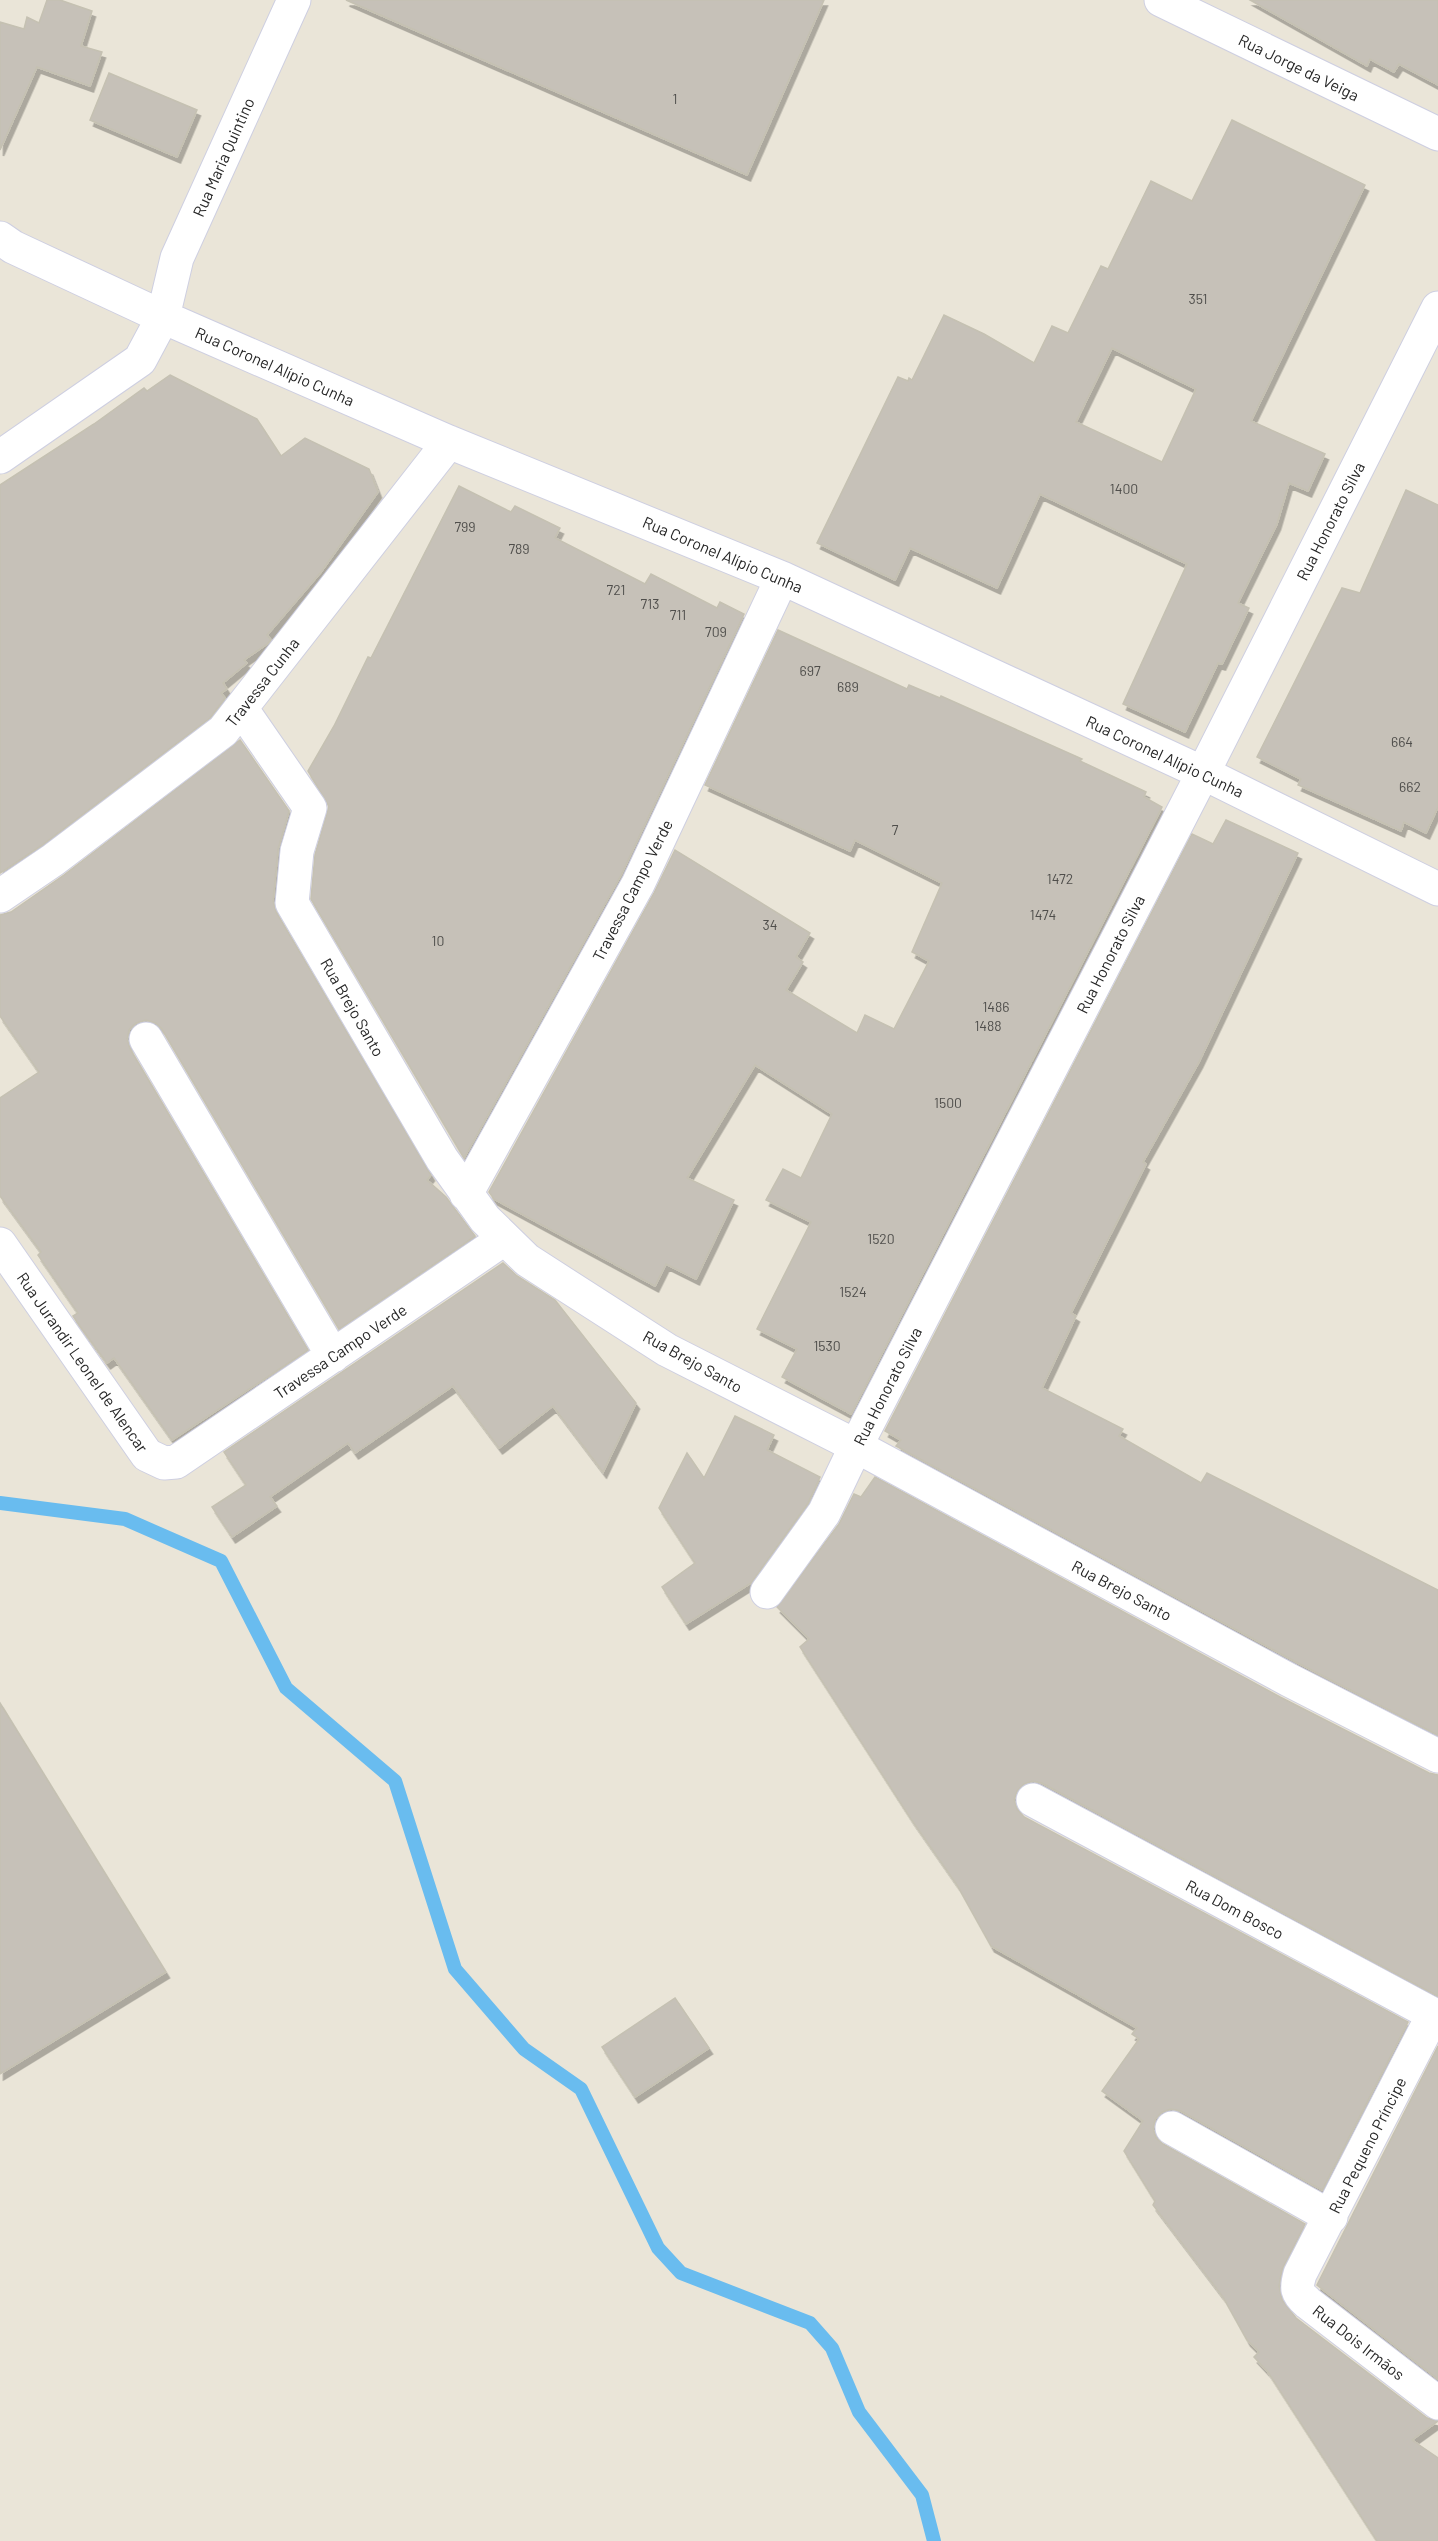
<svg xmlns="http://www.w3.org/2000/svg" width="1438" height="2541" font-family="Barlow,sans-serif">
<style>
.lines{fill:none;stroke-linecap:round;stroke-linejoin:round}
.stream{stroke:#69bcef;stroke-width:14}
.building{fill:#c6c1b8;stroke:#c5c1b2;stroke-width:1.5;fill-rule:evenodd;filter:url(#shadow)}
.minor-casing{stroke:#cecfe1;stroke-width:35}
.minor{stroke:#fff;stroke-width:33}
.labels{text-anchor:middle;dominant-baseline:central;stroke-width:6;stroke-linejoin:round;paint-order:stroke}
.number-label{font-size:14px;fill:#4f4e4b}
.street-label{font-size:16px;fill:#272727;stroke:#fff}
</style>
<defs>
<filter id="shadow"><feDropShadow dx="3.5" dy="6" stdDeviation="0" flood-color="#0004"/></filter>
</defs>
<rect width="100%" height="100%" fill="#eae5d8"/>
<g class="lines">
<path class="stream" d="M0,1503L125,1519L221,1561L286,1688L395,1781L455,1969L524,2049L581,2089L658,2248L681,2273L810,2323L832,2348L859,2412L922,2495L934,2541"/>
</g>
<path class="building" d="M47,0H60L92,11L81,46L102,52L90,86L37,67L0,150V22L24,29L27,17L39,23Z
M346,0H824L747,175Z
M1250,0H1438V85L1399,64L1394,72L1370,59L1367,66Z
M109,73L197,110L177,157L90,120Z
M1232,120L1365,185L1251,421L1325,454L1308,491L1289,483L1277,524L1238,603L1249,608L1222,664L1218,663L1185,732L1123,704L1187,564L1040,494L997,588L910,548L895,580L817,543L898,377L908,381L909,378L912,380L944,315L984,334L1034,363L1052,326L1068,333L1101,266L1108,269L1151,181L1192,201ZM1112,348L1196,389L1162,462L1076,422Z
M170,375L257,419L281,456L305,438L369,469L378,492L321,572L267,635L271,640L267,644L244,660L247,663L223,683L227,689L221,693L225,698L210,718L42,845L0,873V485L94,424L144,388L147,391Z
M459,486L511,512L515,506L560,528L555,538L645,584L651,574L717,608L720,602L744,614L621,875L464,1158L311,899L315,855L329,806L308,771L334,726L368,657L371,658Z
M1406,490L1438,505V807L1426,833L1404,822L1401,831L1298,785L1301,779L1257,757L1342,588L1360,593Z
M778,630L907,689L909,685L940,698L941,696L1082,759L1080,761L1146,792L1144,797L1162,807L851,1414L782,1377L797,1349L757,1329L811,1222L766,1200L783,1169L801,1178L832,1114L755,1065L687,1178L734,1200L696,1279L666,1264L655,1286L494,1199L489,1192L654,893L675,850L810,933L796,957L803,962L786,990L857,1033L865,1015L894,1029L929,961L912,952L942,883L855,840L850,851L705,785Z
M240,740L289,811L278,849L273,901L276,912L431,1175L427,1180L446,1197L475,1236L339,1329L162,1029L156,1023L146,1020L136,1023L129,1030L127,1039L130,1049L308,1350L172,1440L114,1358L107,1363L77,1322L73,1316L78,1313L38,1255L41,1252L0,1196V1098L39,1072L0,1016V915L11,912L64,875Z
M1226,820L1298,853L1199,1062L1143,1162L1146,1164L1071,1313L1076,1316L1042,1388L1123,1429L1119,1436L1201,1483L1207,1473L1438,1590V1735L1298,1663L896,1446L901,1440L885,1431L1192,834L1213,844Z
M503,1263L517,1276L555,1300L636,1403L603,1472L553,1406L499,1448L453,1386L355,1453L348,1443L270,1497L277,1506L232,1537L212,1507L246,1485L224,1452Z
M735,1416L774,1435L767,1450L820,1477L808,1503L751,1583L686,1624L662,1587L695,1563L659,1508L687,1453L704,1478Z
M875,1477L1280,1697L1429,1773L1438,1775V1996L1042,1783L1033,1781L1024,1784L1017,1791L1014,1800L1017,1809L1024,1817L1408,2022L1322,2190L1181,2111L1171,2109L1162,2112L1155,2119L1153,2129L1156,2138L1163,2144L1305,2224L1282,2269L1279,2286L1282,2300L1296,2318L1427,2418L1438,2421L1412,2440L1438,2458V2541H1377L1268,2372L1254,2357L1259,2352L1247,2340L1223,2297L1153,2205L1155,2201L1124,2151L1143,2121L1102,2091L1139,2039L1132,2034L1137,2028L991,1946L957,1885L911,1819L800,1647L809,1639L777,1607L839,1524L854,1494L861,1497Z
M0,1703L166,1972L0,2074Z
M675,1998L709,2048L635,2097L602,2047Z
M1438,2046V2379L1317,2285Z"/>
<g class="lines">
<defs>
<path id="minor" d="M1161,0L1438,134
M0,238L13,247L163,317L449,442L782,578L1203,773L1438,889
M0,457L140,360L163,317L177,258L294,0
M241,708L310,808L297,851L292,903L442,1159L485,1219L527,1260L667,1350L856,1446L1289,1680L1438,1756
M0,896L53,860L223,731L449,442
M146,1039L333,1356
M466,1194L638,884L782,578
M0,1244L147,1455L164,1463L176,1462L504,1239
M767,1592L824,1513L856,1446L1203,773L1438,308
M1033,1800L1438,2017
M1433,2015L1300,2274C1296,2288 1296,2293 1308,2303L1438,2403
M1172,2128L1331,2217"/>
</defs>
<use href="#minor" class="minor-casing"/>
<use href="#minor" class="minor"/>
</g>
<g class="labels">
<g class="number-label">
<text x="675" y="98">1</text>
<text x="1198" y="298">351</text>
<text x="1124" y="488">1400</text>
<text x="465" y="526">799</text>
<text x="519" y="548">789</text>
<text x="616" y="589">721</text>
<text x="650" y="603">713</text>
<text x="678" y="614">711</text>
<text x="716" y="631">709</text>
<text x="810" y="670">697</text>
<text x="848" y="686">689</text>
<text x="1402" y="741">664</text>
<text x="1410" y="786">662</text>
<text x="895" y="829">7</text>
<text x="1060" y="878">1472</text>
<text x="1043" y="914">1474</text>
<text x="770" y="924">34</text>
<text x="438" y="940">10</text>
<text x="996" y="1006">1486</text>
<text x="988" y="1025">1488</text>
<text x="948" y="1102">1500</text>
<text x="881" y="1238">1520</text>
<text x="853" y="1291">1524</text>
<text x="827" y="1345">1530</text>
</g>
<g class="street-label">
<text transform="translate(1299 67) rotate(26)">Rua Jorge da Veiga</text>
<text transform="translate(223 157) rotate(-66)">Rua Maria Quintino</text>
<text transform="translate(275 366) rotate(24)">Rua Coronel Alípio Cunha</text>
<text transform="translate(1330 521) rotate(-63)">Rua Honorato Silva</text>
<text transform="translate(723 554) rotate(23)">Rua Coronel Alípio Cunha</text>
<text transform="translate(262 682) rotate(-52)">Travessa Cunha</text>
<text transform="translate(1165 756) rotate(25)">Rua Coronel Alípio Cunha</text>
<text transform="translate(632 890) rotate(-63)">Travessa Campo Verde</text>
<text transform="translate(1110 954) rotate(-63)">Rua Honorato Silva</text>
<text transform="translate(353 1007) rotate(60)">Rua Brejo Santo</text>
<text transform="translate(340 1351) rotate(-34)">Travessa Campo Verde</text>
<text transform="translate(693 1361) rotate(29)">Rua Brejo Santo</text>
<text transform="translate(83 1362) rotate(55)">Rua Jurandir Leonel de Alencar</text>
<text transform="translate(887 1386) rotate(-63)">Rua Honorato Silva</text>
<text transform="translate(1122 1590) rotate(28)">Rua Brejo Santo</text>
<text transform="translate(1235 1909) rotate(28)">Rua Dom Bosco</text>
<text transform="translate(1367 2145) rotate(-63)">Rua Pequeno Príncipe</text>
<text transform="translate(1359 2342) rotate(38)">Rua Dois Irmãos</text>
</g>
</g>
</svg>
